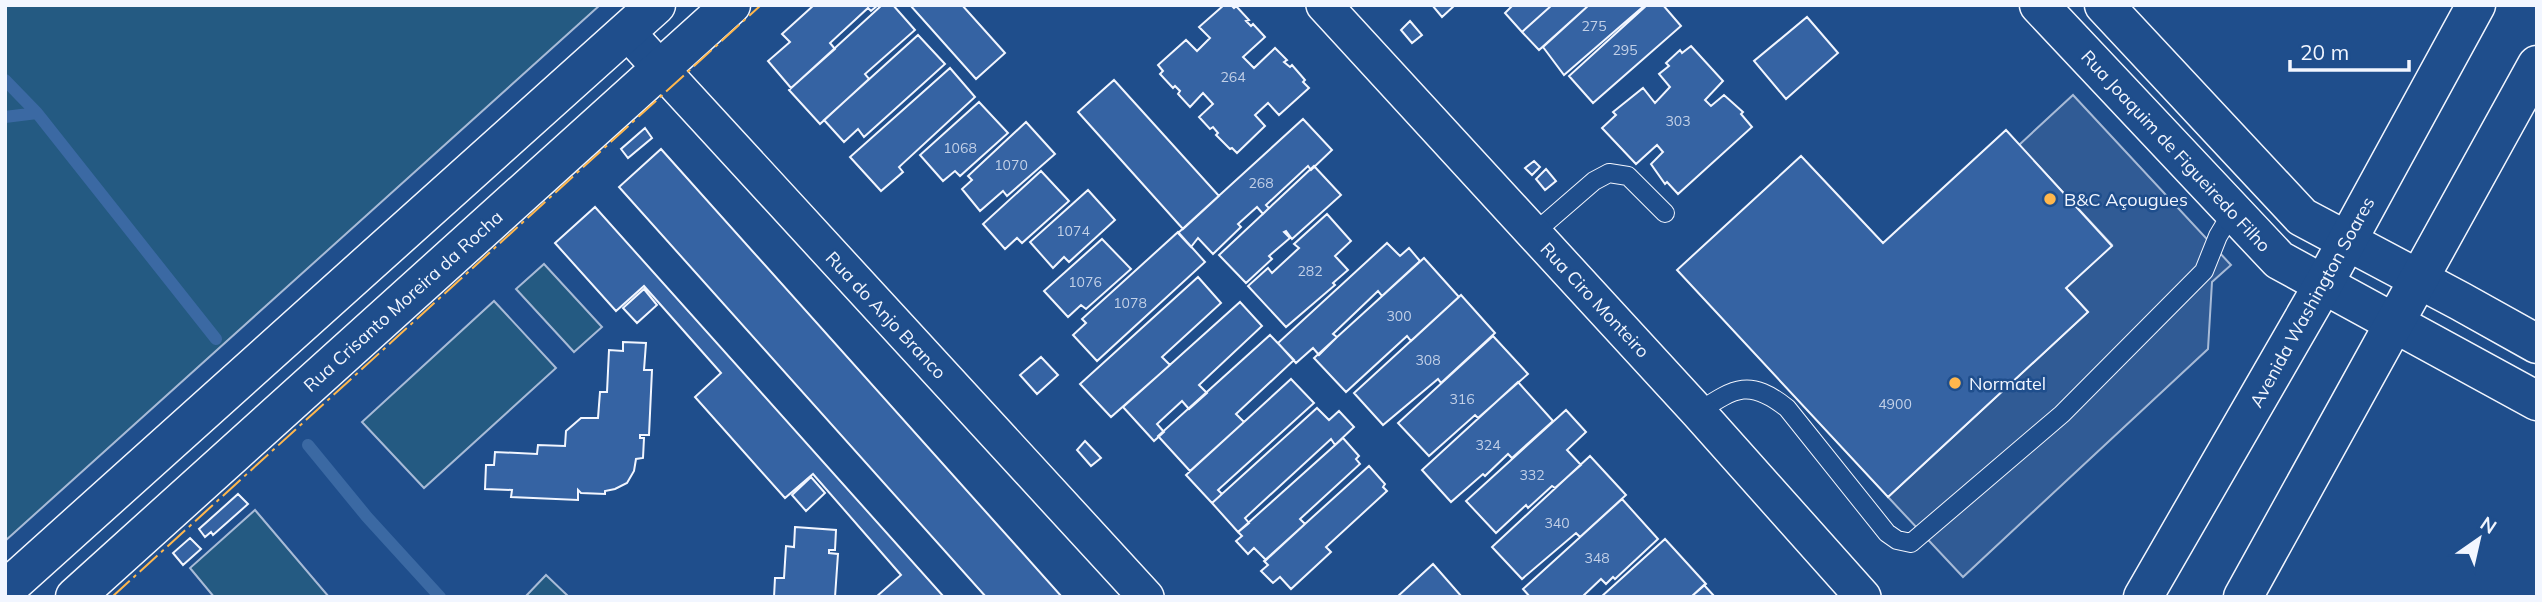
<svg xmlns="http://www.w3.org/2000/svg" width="2542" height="602" font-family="Mulish,sans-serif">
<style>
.green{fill:#245a82;stroke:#a8bbd7;stroke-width:2}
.parking{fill:#305b95;stroke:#a8bbd7;stroke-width:2}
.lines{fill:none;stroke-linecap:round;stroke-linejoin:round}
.stream{stroke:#3b69a3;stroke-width:12}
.building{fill:#3563a3;stroke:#f2f6ff;stroke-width:2}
.service-casing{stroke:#f2f6ff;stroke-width:20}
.minor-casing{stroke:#f2f6ff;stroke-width:38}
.secondary-casing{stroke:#f2f6ff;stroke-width:41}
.trunk-casing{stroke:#f2f6ff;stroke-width:41}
.service{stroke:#1f4e8c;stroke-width:18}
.minor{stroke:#1f4e8c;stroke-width:35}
.secondary{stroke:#1f4e8c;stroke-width:38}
.trunk{stroke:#1f4e8c;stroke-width:38}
.power{stroke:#ffb74d;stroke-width:2;stroke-dasharray:24 5 3.5 5;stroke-linecap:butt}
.poi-dot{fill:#ffb74d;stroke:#1f4e8c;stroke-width:2.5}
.labels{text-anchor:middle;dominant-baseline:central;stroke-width:5;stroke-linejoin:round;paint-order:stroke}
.number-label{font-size:14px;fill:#c3d1e8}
.street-label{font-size:18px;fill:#f2f6ff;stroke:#1f4e8c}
.poi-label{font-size:18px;fill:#f2f6ff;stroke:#1f4e8c;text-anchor:start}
</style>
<rect width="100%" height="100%" fill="#1f4e8c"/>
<path class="green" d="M5,5H600L5,541Z
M544,264L602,327L574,352L516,289Z
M494,301L556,368L424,488L362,422Z
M255,510L329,597H214L190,568Z
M546,575L569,597H525Z"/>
<path class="parking" d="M2073,95L2231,265L2212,282L2208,349L1963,577L1888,497L2088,312L2066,288L2112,245L2019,145Z"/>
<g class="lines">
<path class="stream" d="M5,80L37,113
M5,117L37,113L216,339
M308,445L367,517L440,597"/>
</g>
<path class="building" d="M814,5H878L871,11L868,8L830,43L835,49L791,88L768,61L790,42L782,34Z
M882,5H893L915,30L865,74L869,79L820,124L789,90Z
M910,5H962L1005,53L976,79Z
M1224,5H1231L1234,8L1236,6L1249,20L1246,21L1251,26L1253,24L1265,37L1243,57L1254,68L1275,48L1287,60L1284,62L1290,67L1292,65L1305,80L1303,82L1309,88L1279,115L1268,103L1255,115L1265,126L1237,153L1232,148L1230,149L1216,135L1218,133L1213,127L1210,129L1199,117L1213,104L1203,93L1190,107L1178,94L1180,91L1175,86L1173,88L1160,74L1163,71L1158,65L1186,40L1197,51L1210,38L1199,27Z
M1432,5H1455L1442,17Z
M1513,5H1552L1522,32L1505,13Z
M1552,5H1589L1539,50L1522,32Z
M1589,5H1645L1564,75L1543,47Z
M1647,5H1663L1681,26L1593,103L1569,76Z
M1807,17L1838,53L1786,99L1754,61Z
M1410,21L1422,35L1412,43L1401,30Z
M918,35L945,64L864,137L858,129L844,142L824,120Z
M1691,46L1723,81L1705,100L1711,106L1724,95L1743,112L1741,114L1752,127L1678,194L1667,182L1665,184L1651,164L1663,152L1657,145L1636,164L1602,128L1616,115L1613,112L1643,88L1655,103L1670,87L1659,74L1669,66L1666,63L1680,50L1682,53Z
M950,68L975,97L899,167L903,172L881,191L850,157Z
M1114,80L1219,196L1183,229L1078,112Z
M979,102L1008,133L960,176L955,171L943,181L920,155Z
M1303,119L1332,150L1311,170L1308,166L1266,205L1269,208L1263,214L1257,207L1238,224L1241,227L1213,254L1198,238L1191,247L1178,233Z
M1026,122L1055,154L1007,196L1003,191L980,211L962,189L972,180L968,176Z
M645,128L652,138L628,158L621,149Z
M2006,130L2112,246L2066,288L2088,312L1888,497L1677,270L1801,156L1883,243Z
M661,149L1062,597H986L619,187Z
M1534,161L1540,167L1532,175L1525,168Z
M1314,166L1341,195L1292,239L1286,231L1284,232L1290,238L1269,256L1272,259L1246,283L1219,255Z
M1546,169L1556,181L1545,190L1536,179Z
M1041,171L1069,201L1022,243L1017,238L1005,249L983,224Z
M1088,190L1115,220L1069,262L1064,257L1053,268L1030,242Z
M595,207L944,597H876L901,575L813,474L785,498L695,397L721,373L644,286L616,311L555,243Z
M1327,214L1351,241L1335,256L1348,270L1333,283L1335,285L1286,327L1248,286L1268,268L1272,273L1299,248L1294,244Z
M1178,232L1205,262L1097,361L1073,335L1086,323L1082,319Z
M1102,239L1131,269L1086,309L1081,305L1068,317L1044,291Z
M1387,243L1400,256L1409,248L1420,261L1382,296L1378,291L1333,334L1337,337L1319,355L1313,348L1296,363L1278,343Z
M1424,258L1459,297L1411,341L1407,336L1346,392L1314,358Z
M1198,277L1221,303L1162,357L1170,365L1111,417L1080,384Z
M644,289L657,305L637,323L623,308Z
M1461,295L1495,333L1441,383L1438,379L1383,425L1354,393Z
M1240,302L1262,326L1199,385L1207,393L1189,409L1182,401L1157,424L1164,432L1154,441L1123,407Z
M1270,335L1294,360L1236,414L1244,422L1190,471L1158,436Z
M1493,336L1528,374L1478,418L1475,415L1429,456L1398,423Z
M623,342L646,343L644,370H652L649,435H640V438H644L643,458L636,459L634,471L627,483L615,489L605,491V494L581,493L578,490V500L511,497L512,490L485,489L486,465H494L495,452L537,454L538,445L565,446L566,431L581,418H598L600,392H607L609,350L623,351Z
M1041,357L1058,375L1037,394L1020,375Z
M1291,379L1314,403L1218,490L1222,494L1212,503L1186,475Z
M1518,382L1553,421L1512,458L1508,454L1485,476L1483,474L1451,502L1422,470Z
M1317,408L1329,420L1339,411L1354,427L1335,445L1331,439L1245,518L1249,523L1238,532L1212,503Z
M1566,410L1586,432L1567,450L1581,465L1555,488L1552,486L1528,508L1526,505L1496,533L1466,501Z
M1343,438L1359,456L1356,459L1360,464L1300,519L1305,524L1266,560L1254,548L1248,554L1236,541L1242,536L1238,532Z
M1085,441L1101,458L1091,466L1077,450Z
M1590,456L1626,495L1580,537L1576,533L1522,579L1492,547Z
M1369,466L1385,484L1383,487L1387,491L1326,547L1331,552L1291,589L1280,577L1273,583L1261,571L1268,565L1264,561Z
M811,477L825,493L806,511L792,495Z
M238,494L248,504L213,535L211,532L205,537L199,529Z
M1622,499L1658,539L1615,579L1613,577L1606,584L1601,579L1582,597H1530L1523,589Z
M795,527L836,530L835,550H829V553L838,554L835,597H774L775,578H784L786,546L794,547Z
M190,538L201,549L183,565L173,553Z
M1665,539L1706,584L1691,597H1601Z
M1433,564L1462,597H1397Z
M1704,585L1715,597H1691Z"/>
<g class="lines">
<defs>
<path id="service" d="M1534,233L1594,181L1609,173L1628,176L1665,213
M1698,412C1735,388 1749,378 1787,408L1887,533L1897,540L1911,543L2062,414L2204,271L2218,236L2233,211"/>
<path id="minor" d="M1324,5L1698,412L1863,597
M627,32L1146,597"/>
<path id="secondary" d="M2039,5L2279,260L2537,401
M2104,5L2302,217L2460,301L2537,344
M5,590L656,5
M75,597L731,5"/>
<path id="trunk" d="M2143,597L2323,285L2476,5
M2243,597L2537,65"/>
</defs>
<use href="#service" class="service-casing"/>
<use href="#minor" class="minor-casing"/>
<use href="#secondary" class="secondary-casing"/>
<use href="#trunk" class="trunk-casing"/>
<use href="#service" class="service"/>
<use href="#minor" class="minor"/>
<use href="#secondary" class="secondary"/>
<use href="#trunk" class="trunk"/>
<path class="power" d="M112,597L761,5"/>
</g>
<g class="poi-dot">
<circle cx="2050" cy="199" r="7"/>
<circle cx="1955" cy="383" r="7"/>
</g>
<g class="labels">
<g class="number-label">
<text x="1594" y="26">275</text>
<text x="1625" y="50">295</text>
<text x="1233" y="77">264</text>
<text x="1678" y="121">303</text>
<text x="960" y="148">1068</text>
<text x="1011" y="165">1070</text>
<text x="1261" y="183">268</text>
<text x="1073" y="231">1074</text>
<text x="1310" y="271">282</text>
<text x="1085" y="282">1076</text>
<text x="1130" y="303">1078</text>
<text x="1399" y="316">300</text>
<text x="1428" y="360">308</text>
<text x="1462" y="399">316</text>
<text x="1895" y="404">4900</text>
<text x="1488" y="445">324</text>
<text x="1532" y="475">332</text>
<text x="1557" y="523">340</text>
<text x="1597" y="558">348</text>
</g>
<g class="street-label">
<text transform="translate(2176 151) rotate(47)">Rua Joaquim de Figueiredo Filho</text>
<text transform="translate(1595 300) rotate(47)">Rua Ciro Monteiro</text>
<text transform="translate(403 301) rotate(-42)">Rua Crisanto Moreira da Rocha</text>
<text transform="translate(2312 302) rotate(-61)">Avenida Washington Soares</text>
<text transform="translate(886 315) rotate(47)">Rua do Anjo Branco</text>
</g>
<g class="poi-label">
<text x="2064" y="199">B&amp;C Açougues</text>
<text x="1969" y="383">Normatel</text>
</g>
</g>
<rect width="2542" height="602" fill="none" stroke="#f2f6ff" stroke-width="14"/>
<g transform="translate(2479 539) rotate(34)" stroke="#1f4e8c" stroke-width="5" paint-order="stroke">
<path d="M0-5L12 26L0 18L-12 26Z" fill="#f2f6ff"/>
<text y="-10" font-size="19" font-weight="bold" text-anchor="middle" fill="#f2f6ff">N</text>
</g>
<path d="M2290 60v10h119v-10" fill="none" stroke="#f2f6ff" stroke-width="3.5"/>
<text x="2300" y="60" font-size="21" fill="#f2f6ff" stroke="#1f4e8c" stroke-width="5" paint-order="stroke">20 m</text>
</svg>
